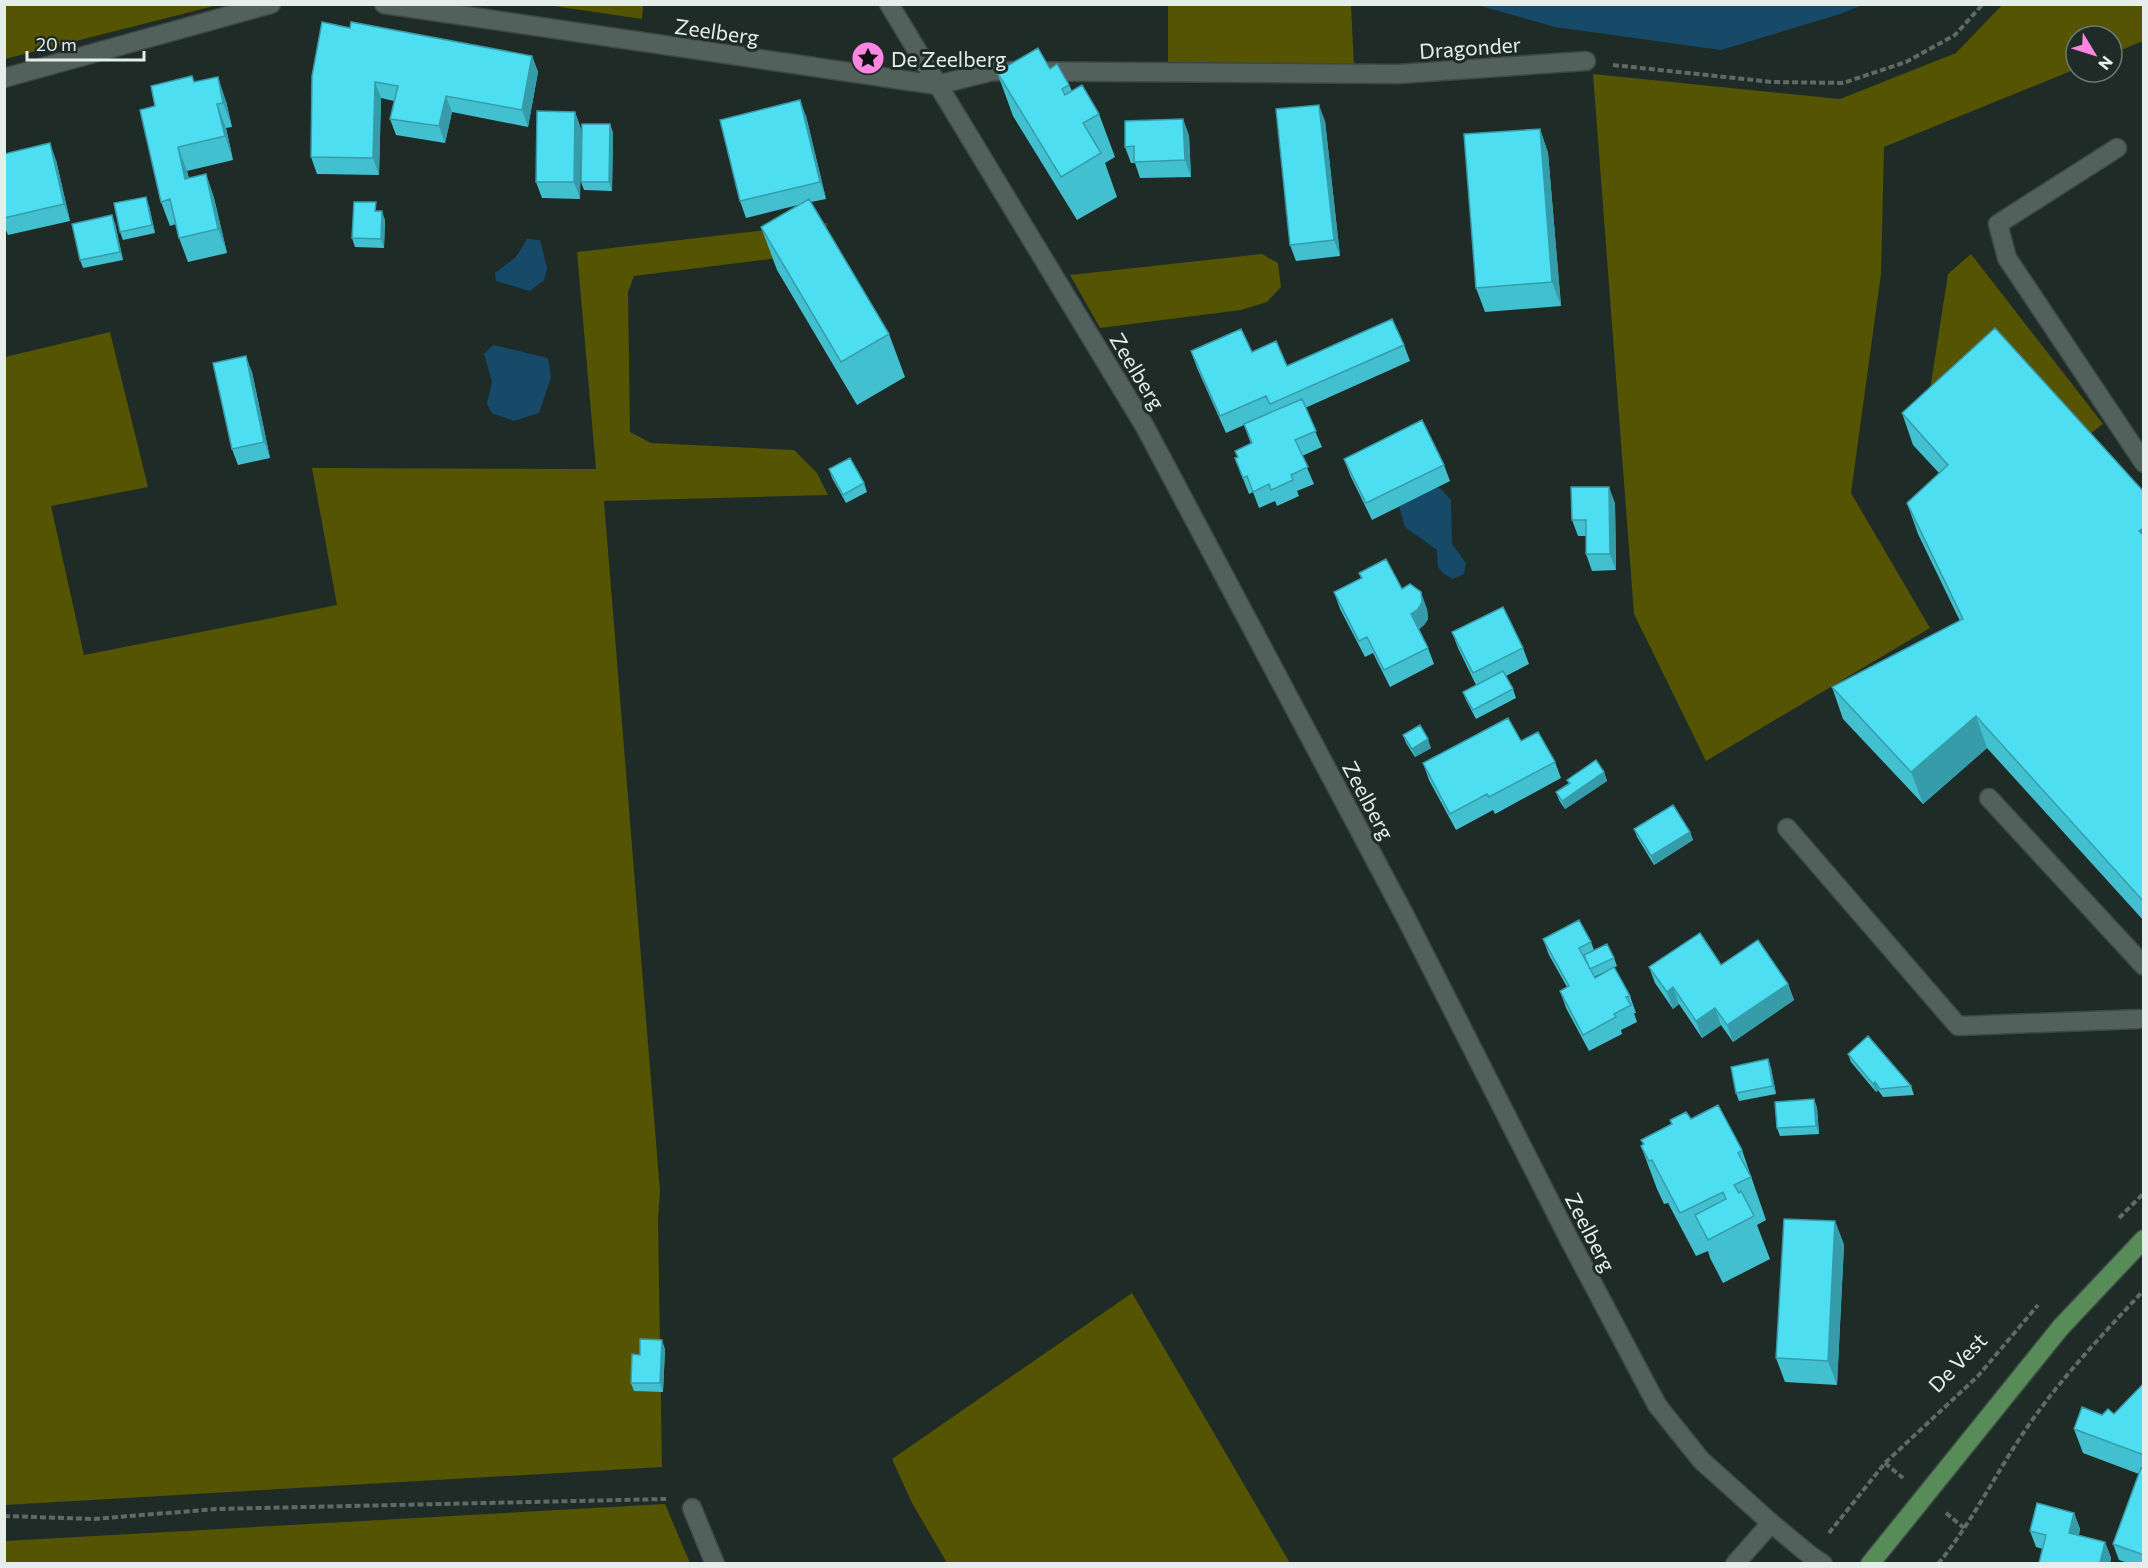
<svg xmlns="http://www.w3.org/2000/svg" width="2148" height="1568" font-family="Commissioner,sans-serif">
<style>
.green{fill:#545403}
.water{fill:#174a69}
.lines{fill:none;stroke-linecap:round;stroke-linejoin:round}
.minor-casing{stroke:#3d4845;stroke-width:21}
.major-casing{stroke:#3d4845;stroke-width:21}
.path{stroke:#5e6a66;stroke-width:4;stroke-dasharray:6 3;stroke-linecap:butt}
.minor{stroke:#52615c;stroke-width:18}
.major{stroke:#578c58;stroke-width:18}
.wall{fill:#42c0cf}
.shaded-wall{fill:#369ca9}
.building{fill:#4ddff1;stroke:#369ca9;stroke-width:1.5}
.labels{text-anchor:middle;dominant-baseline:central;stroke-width:6;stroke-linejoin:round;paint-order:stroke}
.street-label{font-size:21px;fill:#e6eeeb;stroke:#1e2b27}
.poi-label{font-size:21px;fill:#e6eeeb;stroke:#1e2b27;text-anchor:start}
</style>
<rect width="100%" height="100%" fill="#1e2b27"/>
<path class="green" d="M5,4H218V5L5,59Z
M2003,4L2143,5V41L2112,54V36H2076V69L1884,147L1881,274L1851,493L1930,628L1706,761L1634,614L1593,74L1840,99L1956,53Z
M547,5H643L642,19Z
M1168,5H1351L1354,67L1168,63Z
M827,223L825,239L811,254L634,276L628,292L630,432L651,443L794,450L817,473L828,495L604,501L660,1191L658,1219L662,1467L5,1505V357L110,332L148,487L51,506L84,655L337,605L312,468L596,469L577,252Z
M1262,254L1278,263L1281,287L1267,302L1241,310L1100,328L1070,275Z
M1971,254L2103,424L1981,517L1927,409L1948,274Z
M1132,1293L1290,1563H947L912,1503L892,1459Z
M665,1504L690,1563H5V1541Z"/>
<path class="water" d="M1477,5L1863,4V5L1840,14L1721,50L1555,27Z
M527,239L540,240L547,268L544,280L530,291L496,281L495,273L516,257Z
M493,345L548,358L551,377L539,413L514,421L492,413L487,404L492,381L484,354Z
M1422,482L1441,489L1451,500L1452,544L1466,563L1464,574L1453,579L1444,574L1438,567L1437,550L1405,527L1399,506Z"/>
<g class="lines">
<defs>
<path id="minor" d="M384,4L937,85L993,71L1398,74L1586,61
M889,4L1144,425L1405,916L1568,1237L1657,1405L1701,1460L1771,1523L1811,1556L1823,1564
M4,78L271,4
M2117,148L1998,224L2007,258L2144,463
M1989,798L2144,966
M1787,828L1958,1026L2139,1019
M692,1508L715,1564
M1735,1564L1771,1523"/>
<path id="major" d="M1870,1564L2061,1327L2144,1239"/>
</defs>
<use href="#minor" class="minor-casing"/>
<use href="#major" class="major-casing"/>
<path class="path" d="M1613,65L1772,82L1843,83L1906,62L1955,35L1983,4
M2119,1218L2144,1193
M1885,1463L1903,1478
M1946,1513L1964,1528
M4,1516L94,1519L216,1509L666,1499
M1829,1533L1885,1463L1978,1376L2038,1305
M1938,1564C1973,1521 1997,1471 2028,1426C2062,1377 2103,1334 2144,1290"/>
<use href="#minor" class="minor"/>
<use href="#major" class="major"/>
</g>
<path class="wall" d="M350,28L532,56L538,72L528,127L452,112L445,143L396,135L390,119L394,101L381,98L379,175L317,174L311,157Z
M1050,69L1069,85L1072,91L1099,114L1115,157L1105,163L1117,197L1077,220L1013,116L997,72Z
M192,76L194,82L226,101L232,127L226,128L233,160L187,171L189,178L206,174L214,198L227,253L188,262L179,238L176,224L170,226L161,202L155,106Z
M575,112L581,129L580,199L542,198L536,182Z
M806,116L826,199L811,202L889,334L905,377L857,405L777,270L761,227L798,205L746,218L740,201Z
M1183,119L1189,136L1191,177L1140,178L1135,163H1131L1125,147Z
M1325,121L1340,256L1296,261L1290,245Z
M610,124L613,133L612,191L584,190L581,182Z
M1540,129L1548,153L1561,306L1485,312L1476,288Z
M4,154L56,160L70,221L8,235L4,226Z
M149,206L155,233L123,240L120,232Z
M379,211L385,220L384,248L355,247L352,238Z
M115,223L123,260L83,268L80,260Z
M1404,345L1410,361L1305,408L1322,447L1302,456L1314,484L1297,491L1299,496L1277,506L1275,501L1259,508L1253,492L1249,494L1235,458L1238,457L1235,451L1251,444L1244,425L1226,433L1197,368L1191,351L1252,352L1287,366Z
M252,372L270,458L238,465L232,449Z
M1902,413L2144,492V921L1987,748L1923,804L1843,719L1832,687L1960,621L1918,534L1907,503L1939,473L1913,445Z
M1344,459L1444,465L1450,481L1372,520L1350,475Z
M829,469L864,483L867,492L846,503L832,478Z
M1615,503L1616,570L1592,571L1586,554V536H1578L1572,520Z
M1359,573L1402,589L1427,609L1428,619L1424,625L1419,629L1428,648L1434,664L1390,687L1373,653L1365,657L1340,609L1334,592L1361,578Z
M1452,632L1523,648L1529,664L1506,676L1513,689L1516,698L1476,719L1466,700L1463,692L1476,685L1458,648Z
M1403,735L1431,748L1415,757L1406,743Z
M1521,741L1555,762L1561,778L1495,814L1493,810L1456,830L1429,780L1423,763Z
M1604,772L1607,781L1565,809L1559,800L1556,792L1569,784L1567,780Z
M1634,829L1690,832L1693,840L1654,865L1637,837Z
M1543,939L1591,942L1594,950L1614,958L1617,966L1594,977L1595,978L1630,996L1636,1013H1634L1637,1022L1621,1030L1622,1034L1589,1051L1566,1008L1560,991L1567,987L1549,955Z
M1721,965L1788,984L1794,1000L1733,1042L1721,1025L1702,1038L1679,1004L1673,1009L1655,983L1649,967Z
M1848,1054L1911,1086L1914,1095L1883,1097L1878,1090L1876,1092L1851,1062Z
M1768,1059L1771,1068L1776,1094L1739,1101L1736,1093Z
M1814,1099L1817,1108L1819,1134L1780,1136L1777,1128Z
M1691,1119L1742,1150L1766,1220L1757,1225L1770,1259L1723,1283L1710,1258L1708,1251L1696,1256L1668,1203L1664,1204L1657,1189L1641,1146L1643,1144L1641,1140L1671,1124L1670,1120Z
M1835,1221L1844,1245L1837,1385L1785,1382L1776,1358Z
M665,1349L663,1392L634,1391L631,1383L640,1355Z
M2144,1383V1563H2128L2119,1560L2113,1544L2139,1474L2083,1453L2074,1429L2102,1415L2114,1414Z
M2074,1513L2080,1529L2079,1535L2105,1542L2111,1558L2110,1563H2039L2043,1549L2036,1547L2030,1531Z"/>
<path class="shaded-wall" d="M532,56L538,72L528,127L522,110Z
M218,77L226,101L232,127L223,103Z
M375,82L381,98L379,175L373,158Z
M446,96L452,112L445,143L439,126Z
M800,100L806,116L826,199L820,182Z
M217,104L226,128L233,160L225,136Z
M1319,105L1325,121L1340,256L1334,240Z
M575,112L581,129L580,199L574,182Z
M1183,119L1189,136L1191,177L1185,160Z
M610,124L613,133L612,191L609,182Z
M1540,129L1548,153L1561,306L1552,282Z
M50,143L56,160L70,221L64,204Z
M178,147L187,171L194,203L185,179Z
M206,174L214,198L227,253L218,229Z
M146,197L149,206L155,233L152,225Z
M382,211L385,220L384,248L381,239Z
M112,215L115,223L123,260L120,252Z
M246,356L252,372L270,458L264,442Z
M1609,487L1615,503L1616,570L1610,554Z
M2144,528V543L2139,531Z
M1421,592L1427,609L1428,619L1424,625L1417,631L1411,614Z
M1976,716L1987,748L1923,804L1911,772Z
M1428,739L1431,748L1415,757L1412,749Z
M1604,772L1607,781L1565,809L1562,801Z
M1690,832L1693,840L1654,865L1651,856Z
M1788,984L1794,1000L1733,1042L1727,1025Z
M1673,987L1679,1004L1673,1009L1667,992Z
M1715,1008L1721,1025L1702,1038L1696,1021Z
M1768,1059L1771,1068L1776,1094L1773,1086Z
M1875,1082L1878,1090L1876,1092L1873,1084Z
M1814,1099L1817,1108L1819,1134L1816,1126Z
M1835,1221L1844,1245L1837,1385L1828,1361Z
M662,1340L665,1349L663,1392L660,1383Z
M2074,1513L2080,1529L2075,1549L2069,1533Z
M2105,1542L2111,1558L2110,1563H2100Z"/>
<path class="building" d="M322,22L350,28L351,22L532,56L522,110L446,96L439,126L390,119L398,86L375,82L373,158L311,157L312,76Z
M1038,48L1050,69L1057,64L1069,85L1062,89L1065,95L1082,85L1099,114L1083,123L1101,153L1061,177L997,72Z
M192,76L194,82L218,77L223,103L217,104L225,136L178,147L185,179L206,174L218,229L179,238L170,199L161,202L140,110L155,106L151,86Z
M800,100L820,182L740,201L720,120Z
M1319,105L1334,240L1290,245L1276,109Z
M537,111L575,112L574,182H536Z
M1183,119L1185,160L1134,162V146L1125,147V121Z
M582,124H610L609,182H581Z
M1540,129L1552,282L1476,288L1464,134Z
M50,143L64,204L4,218V154Z
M146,197L152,225L120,232L114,203Z
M809,199L889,334L841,362L761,227Z
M354,202H376L375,211H382L381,239L352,238Z
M112,215L120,252L80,260L72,224Z
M1392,319L1404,345L1270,404L1266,396L1220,416L1191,351L1241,329L1252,352L1276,341L1287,366Z
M1995,328L2144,492V528L2139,531L2144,536V902L1976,716L1911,772L1832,687L1963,619L1907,503L1948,465L1902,413Z
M246,356L264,442L232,449L213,363Z
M1302,399L1316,431L1295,440L1308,467L1291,475L1293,480L1271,490L1269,484L1253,492L1247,476L1243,478L1235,458L1238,457L1235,451L1252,443L1244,424Z
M1422,420L1444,465L1366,503L1344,459Z
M850,458L864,483L843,495L829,469Z
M1571,487H1609L1610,554H1586V520H1572Z
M1386,559L1402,589L1410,584L1421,592L1422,602L1418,609L1411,614L1428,648L1384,670L1367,637L1359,641L1334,592L1362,578L1359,573Z
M1503,607L1523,648L1473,673L1452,632Z
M1503,671L1513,689L1473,710L1463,692Z
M1508,718L1521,741L1538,732L1555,762L1489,797L1487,794L1450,814L1423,763Z
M1420,725L1428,739L1412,749L1403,735Z
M1596,760L1604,772L1562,801L1556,792L1570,783L1567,780Z
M1673,805L1690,832L1651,856L1634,829Z
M1579,920L1591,942L1579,948L1595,978L1614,967L1630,996L1626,997L1631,1005L1614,1014L1616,1017L1583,1035L1560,991L1569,986L1543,939Z
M1700,933L1721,965L1758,940L1788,984L1727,1025L1715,1008L1696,1021L1673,987L1667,992L1649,967Z
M1607,944L1614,958L1590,969L1584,955Z
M1868,1036L1911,1086L1880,1089L1875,1082L1873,1084L1848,1054Z
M1768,1059L1773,1086L1736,1093L1731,1067Z
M1814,1099L1816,1126L1777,1128L1775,1102Z
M1718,1105L1742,1150L1738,1153L1751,1177L1734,1185L1739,1193L1741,1191L1754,1216L1708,1240L1695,1215L1726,1199L1723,1192L1680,1213L1652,1160L1649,1161L1641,1146L1644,1144L1641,1140L1672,1124L1670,1120L1686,1112L1691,1119Z
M1784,1219L1835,1221L1828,1361L1776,1358Z
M640,1339L662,1340L660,1383H631L632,1354L640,1355Z
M2144,1383V1455L2074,1429L2082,1407L2102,1415L2108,1409L2114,1414Z
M2141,1468L2144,1469V1555L2113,1544Z
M2037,1503L2074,1513L2069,1533L2105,1542L2100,1563H2039L2046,1535L2030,1531Z"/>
<defs>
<symbol id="sight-disc" viewBox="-11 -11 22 22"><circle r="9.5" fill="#fd86e3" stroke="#1e2b27"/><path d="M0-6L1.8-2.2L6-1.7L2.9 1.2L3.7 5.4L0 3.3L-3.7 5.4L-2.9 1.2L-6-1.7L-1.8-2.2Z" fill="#111"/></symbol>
</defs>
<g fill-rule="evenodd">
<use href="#sight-disc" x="849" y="39" width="38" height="38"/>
</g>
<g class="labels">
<g class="street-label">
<text transform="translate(717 31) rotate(8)">Zeelberg</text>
<text transform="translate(1470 47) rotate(-4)">Dragonder</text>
<text transform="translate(1138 371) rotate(59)">Zeelberg</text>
<text transform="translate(1369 800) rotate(62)">Zeelberg</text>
<text transform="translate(1591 1232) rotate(63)">Zeelberg</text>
<text transform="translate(1957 1362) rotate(-46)">De Vest</text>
</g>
<g class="poi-label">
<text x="891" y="58">De Zeelberg</text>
</g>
</g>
<rect width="2148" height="1568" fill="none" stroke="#e6eeeb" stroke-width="12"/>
<g transform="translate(2094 54) rotate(128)"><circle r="28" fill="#1e2b27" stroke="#6e7975" stroke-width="1.5"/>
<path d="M0-4.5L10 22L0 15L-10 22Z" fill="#fd86e3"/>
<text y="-9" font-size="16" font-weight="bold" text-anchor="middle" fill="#e6eeeb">N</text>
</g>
<path d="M27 51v9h117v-9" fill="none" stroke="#e6eeeb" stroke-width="3"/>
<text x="36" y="51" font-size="18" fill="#e6eeeb" stroke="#1e2b27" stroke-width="4.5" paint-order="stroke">20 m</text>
</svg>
